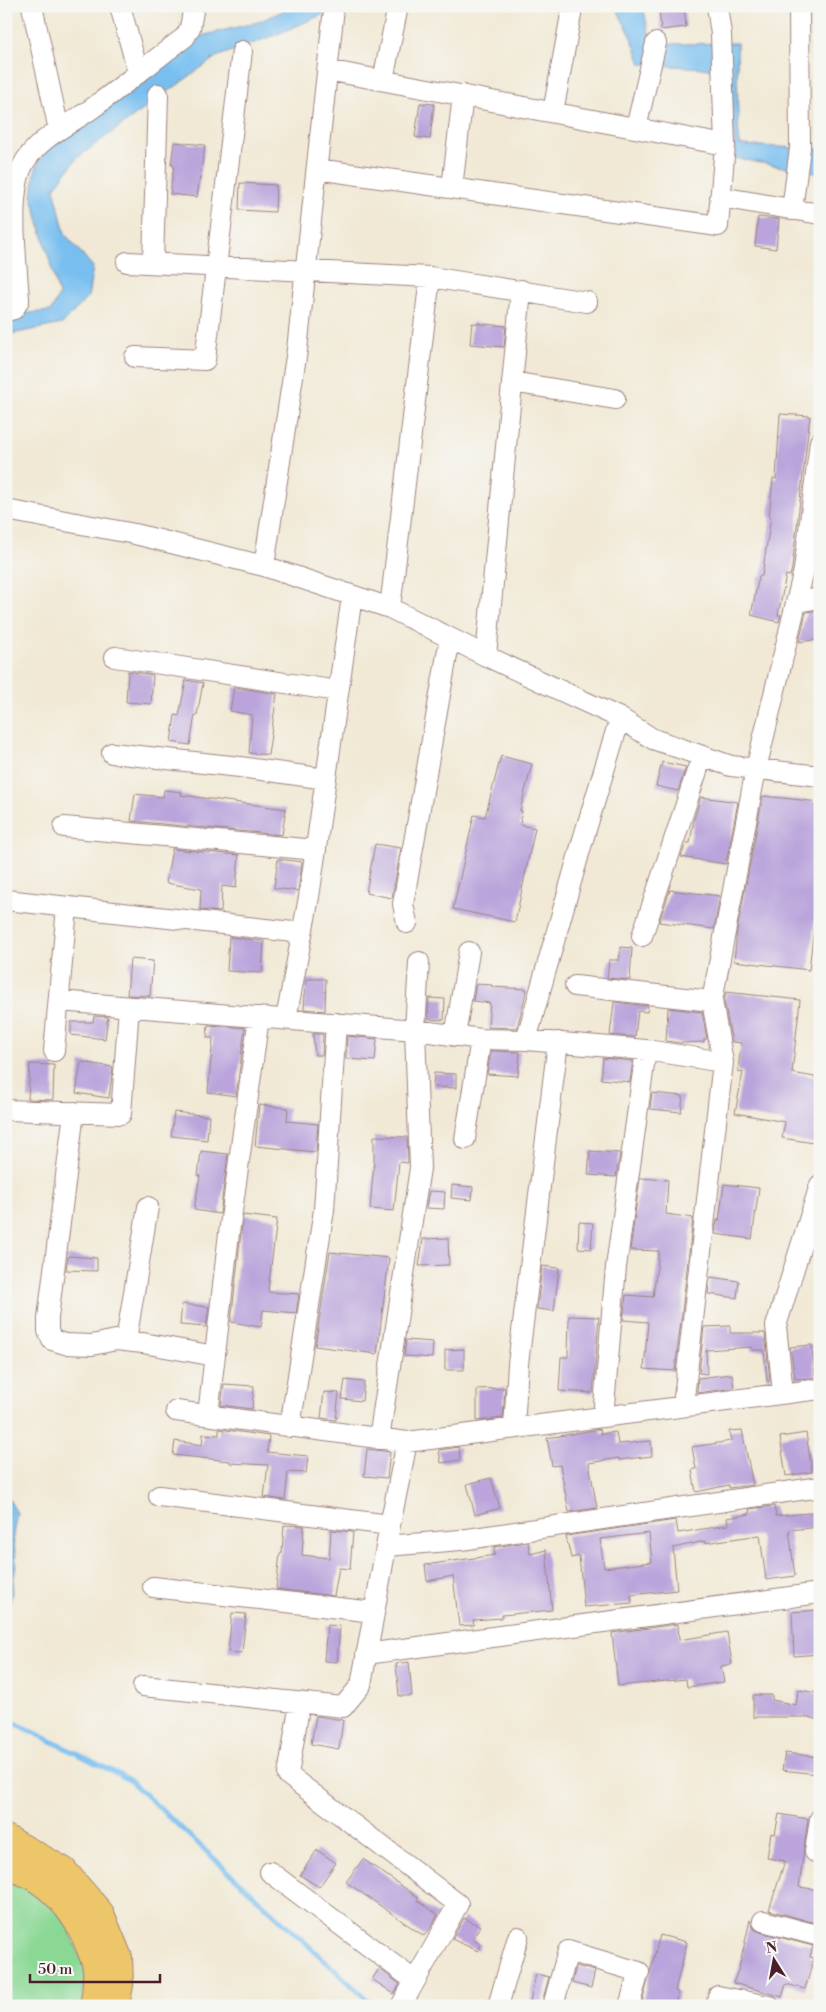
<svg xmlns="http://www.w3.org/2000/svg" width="826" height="2012" font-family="'Libre Bodoni',serif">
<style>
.green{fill:#8bd895;stroke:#6a7c60}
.water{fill:#78bff0;stroke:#616f8e}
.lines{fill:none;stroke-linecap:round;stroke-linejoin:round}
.stream{stroke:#78bff0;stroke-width:5}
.building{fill:#baa4db;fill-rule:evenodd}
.street-casing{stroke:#9e8480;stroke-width:22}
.highway-casing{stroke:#9e8480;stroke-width:30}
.street{stroke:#fff;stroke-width:20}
.highway{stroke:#ecc669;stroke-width:28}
</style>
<rect width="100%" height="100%" fill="#f6f6f2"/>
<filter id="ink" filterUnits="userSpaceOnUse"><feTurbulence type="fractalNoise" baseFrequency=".02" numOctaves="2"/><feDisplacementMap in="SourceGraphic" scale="10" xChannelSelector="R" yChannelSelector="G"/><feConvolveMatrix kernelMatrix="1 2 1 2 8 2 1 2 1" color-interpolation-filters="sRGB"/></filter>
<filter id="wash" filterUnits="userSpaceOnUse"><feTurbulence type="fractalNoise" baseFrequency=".0096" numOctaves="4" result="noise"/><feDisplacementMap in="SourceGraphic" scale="20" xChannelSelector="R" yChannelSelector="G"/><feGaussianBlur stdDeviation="1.12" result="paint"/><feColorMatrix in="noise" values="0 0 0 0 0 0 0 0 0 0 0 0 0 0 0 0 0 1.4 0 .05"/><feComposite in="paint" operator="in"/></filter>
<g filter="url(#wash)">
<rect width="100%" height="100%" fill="#f1e9d5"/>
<path class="green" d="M6,1876L20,1880L62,1912L85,1968L83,2006H6Z"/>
<path class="water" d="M294,6H342L278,34L216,57L78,157L54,188L65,234L93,267L88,297L62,324L6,335V315L51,311L59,295L32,197L35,171L43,153L197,37L258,22Z
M615,6H643L651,42L667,44L737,43L738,123L740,145L820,149V174L735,158L730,73L702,68L641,64L631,36Z
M7,1496L17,1513L13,1535L16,1563L6,1630Z"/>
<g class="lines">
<path class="stream" d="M6,1717L17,1724L128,1779L374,2006"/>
</g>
<g id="blocks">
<path class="building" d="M659,6H684L686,27L661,30Z
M420,103L434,104L430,139L415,137Z
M174,142L205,145L197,197L170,194L174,165H171Z
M240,183L276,185L275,212L239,210Z
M758,217L779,219L776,249L755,246Z
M472,323L506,326L504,347L470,344Z
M780,414L810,416L792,568L790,576L786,575L778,615H781L779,622L751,615L759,576H762L771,517H769L773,478L776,479Z
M820,610V639L799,642L806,612Z
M128,671L153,675L151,704L126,702Z
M186,680L203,683L197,715H195L190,745L171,742L175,715L179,716Z
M234,687L277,694L268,755L249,753L252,715L230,711Z
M501,756L532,764L520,811H522L520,825L535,828L515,922L453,909L474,815L485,817Z
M662,762L686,767L678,791L656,786Z
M164,790L182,792L181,795L286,809L282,835L131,821L135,794L163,797Z
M763,796L820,802V874L809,970L734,961L737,931Z
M701,797L738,802L726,864L681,857L686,843H690L694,819Z
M375,844L401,848L392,898L366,893Z
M172,849L239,855L236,888L222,886L221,912L200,910L201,889L166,883Z
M278,859L302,862L298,891L274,888Z
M670,890L720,896L714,929L659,922Z
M229,937L264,941L262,973L227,971Z
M621,947L632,948L630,980L607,978L609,960H619Z
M130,959L153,961L150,996L127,995Z
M306,979H326L325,1011L304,1009Z
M476,984L492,985V987L527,989L517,1028L488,1027L490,1003L473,1001Z
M726,992L800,1000L792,1073L820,1078V1144L782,1138L785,1122L735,1113L743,1072L738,1071L741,1043L732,1042L724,1001Z
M429,998L445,999L444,1020L428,1019Z
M614,1002L648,1006L647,1012L638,1011L635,1037L610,1035Z
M668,1008L702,1012L707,1039H704V1042L680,1043L666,1041Z
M94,1016L108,1017L105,1039L71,1035V1022H93Z
M208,1025L245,1028L236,1096L208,1092L213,1038H207Z
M313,1034H323L322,1055H315Z
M347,1036L377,1039L375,1061L346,1059Z
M491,1051L520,1052L518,1076L487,1074Z
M603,1058L633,1061L630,1082L601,1079Z
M81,1062L113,1067L109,1098L76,1093Z
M30,1064L54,1065L53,1100L28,1099Z
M434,1073L456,1074V1088L433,1087Z
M652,1093L683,1096L681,1112L650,1109Z
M259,1105L288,1108L287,1121L318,1124L316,1152L255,1146Z
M174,1112L209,1116L207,1140L171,1136Z
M374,1136L407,1137L408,1163L399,1162L394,1211L370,1209L374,1162Z
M201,1151L228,1154L220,1214L194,1210L200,1176H198Z
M590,1151L620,1153L616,1177L588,1175Z
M640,1178L668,1180L666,1214L693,1218L675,1371L644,1369L648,1322L623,1320L626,1295L653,1297L659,1251L630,1250Z
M724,1184L759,1188L752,1239L715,1234L717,1220L719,1221Z
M452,1185L473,1187L472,1200L451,1198Z
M429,1191L445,1192L444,1209L426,1208Z
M243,1215L277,1219L268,1290L269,1292L299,1294L296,1313L263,1310L261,1327L231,1322Z
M579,1222L593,1223L591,1249L578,1248Z
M448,1238L449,1265L419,1266L423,1239Z
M330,1252L389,1258L377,1354L315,1346Z
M68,1256L97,1258V1271L66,1270Z
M542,1266L559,1268L554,1311L537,1309Z
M710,1277L739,1281L737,1298L708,1294Z
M182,1304L209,1307L206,1327L180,1325Z
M569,1316L599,1317L593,1393L559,1391L561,1357H568Z
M730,1326V1333H765L770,1381H767L764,1350H752V1347L706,1350L707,1374L699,1373L704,1327Z
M406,1340L433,1342L432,1358L404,1356Z
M812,1345L815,1378L795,1379L790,1347Z
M464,1349V1370H445V1350Z
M732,1374L734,1388L697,1393L698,1378Z
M345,1380L364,1382L362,1401L342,1399Z
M224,1384L254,1386L252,1409L221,1405Z
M505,1388L503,1418L477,1421V1389Z
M324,1392L339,1393L336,1420L321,1418Z
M219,1429L269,1436L267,1452L308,1456L306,1473L288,1472L285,1500L264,1497L268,1465L230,1463V1461L173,1455L175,1441L202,1445L203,1434L219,1435Z
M600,1429L601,1434L616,1432L618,1444L651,1441L652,1456L619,1460V1458L589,1463L597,1508L569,1512L560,1465L552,1466L547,1438Z
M742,1430L753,1485L729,1488V1485L696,1492L692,1470L696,1469L692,1447L731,1441L729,1431Z
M806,1433L812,1472L786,1476L780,1437Z
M459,1447L460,1460L441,1463L439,1450Z
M367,1449L390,1452L387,1478L364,1476Z
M491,1478L500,1508L475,1515L467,1484Z
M774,1506L776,1516L820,1512V1527L789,1530L795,1576L766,1580L760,1535L718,1541L705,1543V1541L673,1548L677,1590L631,1595L632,1603L584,1607L579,1556L571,1558L566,1536L676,1520L678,1533L728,1525L727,1518L750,1514L749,1509ZM649,1533L652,1562L604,1568L600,1539Z
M284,1525L304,1526L302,1555L329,1558L331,1530L353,1532L350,1569L339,1568L334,1596L276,1589L280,1553H282Z
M528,1542L530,1554L546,1550L552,1610L502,1615V1618L473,1620L474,1625L459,1626L453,1576L427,1581L425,1565L495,1555L494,1547Z
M820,1610V1654L794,1656L792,1612Z
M232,1613L246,1614L242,1653L228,1652Z
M678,1624L679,1640L727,1632L732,1664L721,1666L724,1682L687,1687L686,1679L618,1686L612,1633Z
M327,1625L340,1626L337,1662L324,1661Z
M409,1662L412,1696H399L396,1664Z
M798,1690L820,1693V1720L808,1717H753V1695H772V1700L796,1705Z
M316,1716L343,1720L339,1749L311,1744Z
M785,1753L819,1757L817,1774L782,1770Z
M779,1814L808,1819L799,1887L820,1890L819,1924L769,1910L785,1861L767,1858L771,1833L775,1834Z
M317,1850L336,1863L319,1887L300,1875Z
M363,1859L419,1898L417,1900L438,1915L430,1929L424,1936L346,1882Z
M464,1918L480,1926L473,1939L481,1945L478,1951L452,1939Z
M750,1920L754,1929L760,1932L813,1946L810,1957L814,1958L805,1989L786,1984L782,1997L733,1983L739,1968Z
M660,1935L687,1942L675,1991L678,1992L675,2006H641Z
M576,1966L595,1971L591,1988L572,1983Z
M379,1969L400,1984L394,1994L372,1979Z
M536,1974L549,1977L541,2006H529Z"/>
</g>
</g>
<g filter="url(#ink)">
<use href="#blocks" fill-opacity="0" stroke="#9e8480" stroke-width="1"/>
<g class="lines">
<defs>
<path id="street" d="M32,6L59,130
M120,6L138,72
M717,6L721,34L725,145
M383,80L398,6
M553,112L571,15
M636,128L656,43
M317,169L718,226L725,145L327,70
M452,188L463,95
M720,197L820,214
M792,210L800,148L799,6
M127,262L430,277L587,302
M153,263L158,94
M6,311L14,309L19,300C17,264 8,198 22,167C36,138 70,125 94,107C125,84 154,60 185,37L190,28L194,6
M135,357L205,360L242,51
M512,382L615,399
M6,510L135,534L264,566L297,350L333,17
M264,566L390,608L486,656L620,718L653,739L731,766L820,776
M797,602L820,598
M390,608L430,277
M486,656L521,290
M115,657L338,691
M112,753L240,767L326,779
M64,827L316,850
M6,900L302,933
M407,923L403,904L450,638
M642,936L702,756
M575,986L712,1001
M59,1001L415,1030L481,1039L526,1040L646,1050L723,1062L683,1406
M286,1019L309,897L352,596
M455,1036L469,952
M526,1040L584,836L620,718
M54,1051L67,907
M723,1062L712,1001L756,769L804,570L820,442
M6,1110L121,1114L129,1007
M74,1112L48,1318V1331L52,1340L65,1344L92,1345L116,1340L143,1343L215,1356
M465,1139L481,1039
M126,1341L148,1207
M783,1393L776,1326L820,1185
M176,1411L407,1442L820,1389
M208,1415L229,1233L259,1017
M603,1417L616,1267L646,1050
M290,1427L324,1210L336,1023
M514,1428L518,1364L558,1042
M379,1439L420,1168L415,1030L419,962
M159,1496L390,1525
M386,1546L461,1540L820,1487
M153,1587L374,1612
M366,1654L820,1593
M143,1686L343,1707L361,1685L390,1525L407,1442
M300,1702L288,1775L458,1904L401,2006
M820,1819L815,1852L820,1853
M270,1872L415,1981
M763,1921L820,1936
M498,2006L518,1937
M553,2006L568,1951L639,1972L629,2006
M716,2006L718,1996L769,2006"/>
<path id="highway" d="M6,1839L63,1871L100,1914L118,1958L119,1985L115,2006
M6,1866C47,1874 78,1912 91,1949C93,1955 96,1961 97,1967C98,1981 97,1993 94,2006"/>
</defs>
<use href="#street" class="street-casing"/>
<use href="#highway" class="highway-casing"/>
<use href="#street" class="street"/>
<use href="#highway" class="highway"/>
</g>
</g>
<rect width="826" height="2012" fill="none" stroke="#f6f6f2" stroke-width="25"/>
<g transform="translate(774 1960) rotate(349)" stroke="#f6f6f2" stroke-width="4" paint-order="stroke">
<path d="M0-4L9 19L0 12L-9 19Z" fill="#4a1f2b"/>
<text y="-8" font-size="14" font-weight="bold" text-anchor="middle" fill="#4a1f2b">N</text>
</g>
<path d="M30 1974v8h130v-8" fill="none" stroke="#4a1f2b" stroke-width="2.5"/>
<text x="38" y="1974" font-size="15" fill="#4a1f2b" stroke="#f6f6f2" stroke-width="4" paint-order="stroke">50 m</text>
</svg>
